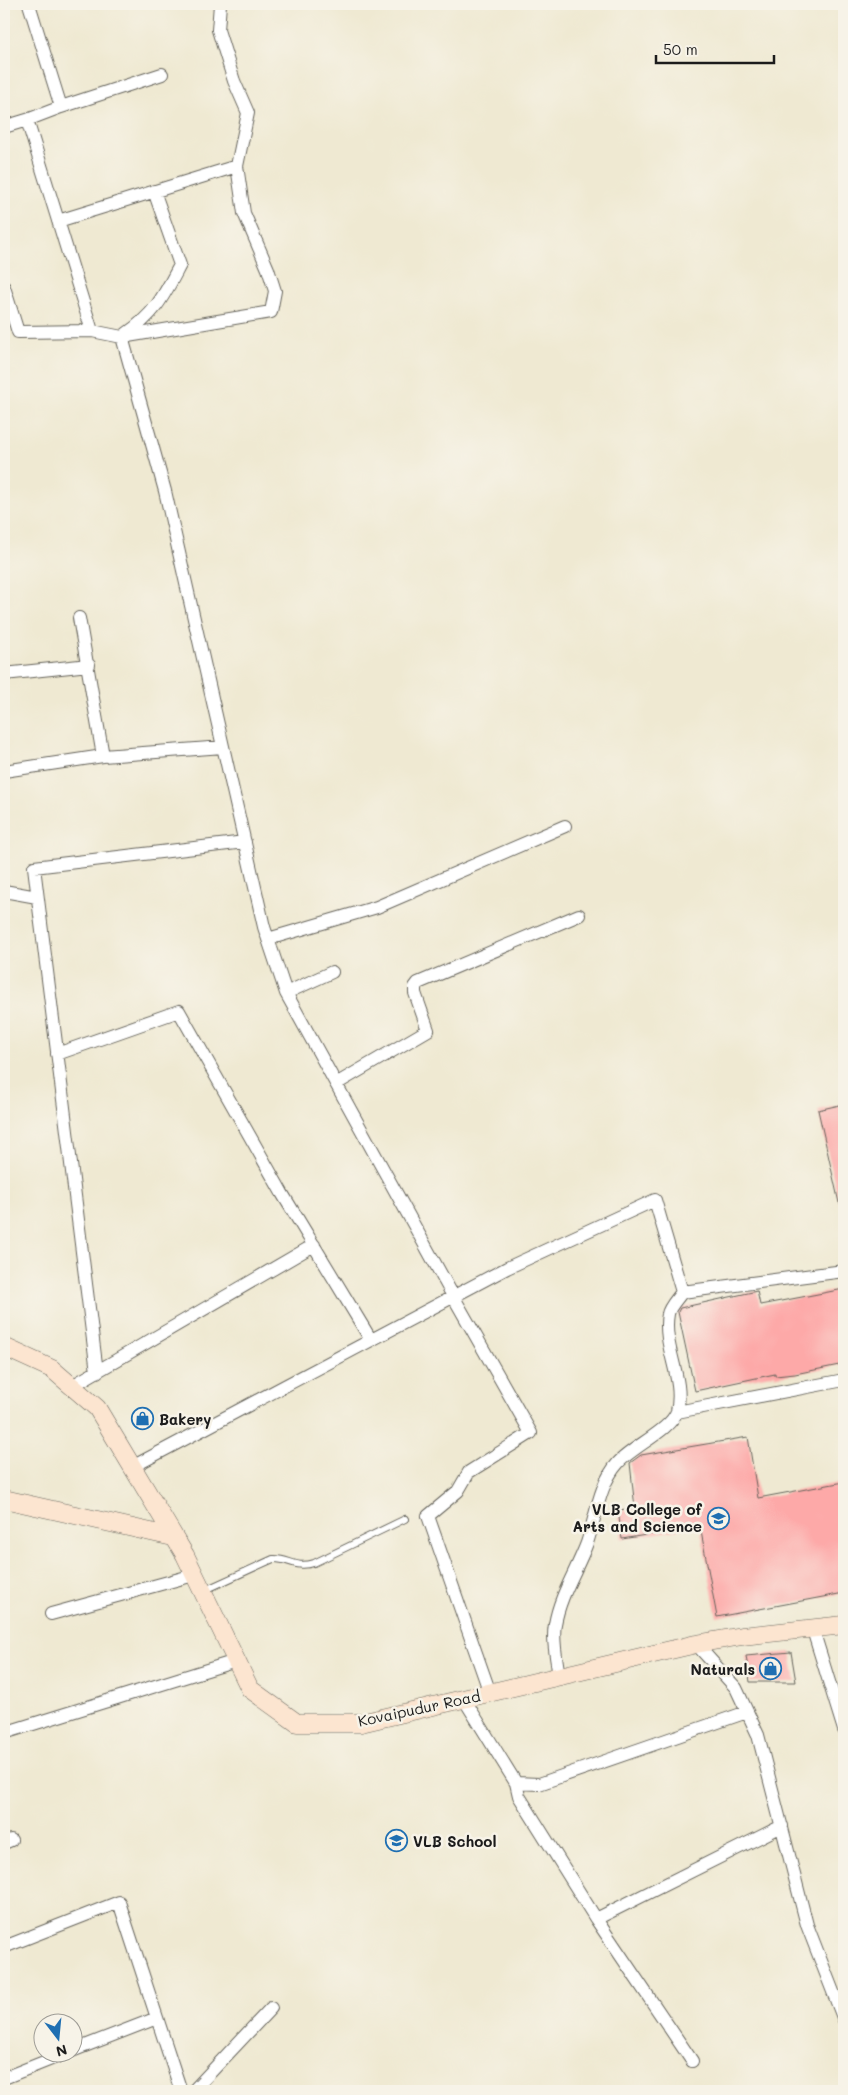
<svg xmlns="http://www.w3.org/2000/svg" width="848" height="2095" font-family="Mali,sans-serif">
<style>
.building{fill:#fda9a8}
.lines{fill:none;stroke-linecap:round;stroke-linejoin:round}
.lane-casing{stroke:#66645c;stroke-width:8}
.street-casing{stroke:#66645c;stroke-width:14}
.secondary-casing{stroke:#66645c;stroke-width:19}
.lane{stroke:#fff;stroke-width:6}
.street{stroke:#fff;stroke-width:12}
.secondary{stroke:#fce5d0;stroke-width:18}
.labels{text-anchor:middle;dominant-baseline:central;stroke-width:5;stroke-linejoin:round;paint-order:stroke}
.poi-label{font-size:15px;font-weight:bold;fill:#1c1c1c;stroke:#f7f3e8;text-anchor:start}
.street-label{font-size:15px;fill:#1c1c1c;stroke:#f7f3e8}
</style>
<rect width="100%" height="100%" fill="#f7f3e8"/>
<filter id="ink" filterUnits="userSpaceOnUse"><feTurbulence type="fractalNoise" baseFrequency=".02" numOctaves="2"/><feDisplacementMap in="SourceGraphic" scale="10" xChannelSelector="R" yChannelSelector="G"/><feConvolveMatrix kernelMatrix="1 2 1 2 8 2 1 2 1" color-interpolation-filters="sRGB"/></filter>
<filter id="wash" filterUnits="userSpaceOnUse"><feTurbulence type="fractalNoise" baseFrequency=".0096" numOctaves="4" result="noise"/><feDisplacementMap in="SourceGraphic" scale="20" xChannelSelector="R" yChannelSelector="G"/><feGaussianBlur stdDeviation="1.12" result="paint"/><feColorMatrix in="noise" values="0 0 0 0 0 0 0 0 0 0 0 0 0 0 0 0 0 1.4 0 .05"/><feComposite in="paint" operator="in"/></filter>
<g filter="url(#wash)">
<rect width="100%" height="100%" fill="#efe9d2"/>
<g id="blocks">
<path class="building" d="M844,1104V1202L839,1203L818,1110Z
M844,1289V1364L795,1374L775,1376V1374L695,1391L678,1312L680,1308L757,1291L760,1305Z
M748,1437L758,1498L844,1482V1593L717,1617L700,1526L622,1539L618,1510L635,1508L630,1463L641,1455Z
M791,1652L796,1682H750L746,1656Z"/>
</g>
</g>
<g filter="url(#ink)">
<use href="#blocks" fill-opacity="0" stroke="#66645c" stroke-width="1"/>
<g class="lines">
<defs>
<path id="lane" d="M203,1591L273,1559C289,1558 295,1569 314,1563L405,1519"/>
<path id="street" d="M29,4L61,107L27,120L92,331L122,337L165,491L264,927L286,993L453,1296L531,1433L469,1472L458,1491L428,1516L490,1693
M61,107L162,74
M4,127L27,120
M58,221L237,166
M4,287L18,332L92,331
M126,334C156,313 163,297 180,265L154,191
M122,337L271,312L275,291L268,269L244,213L237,166L248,113L234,81L218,30L220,4
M79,618L103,756L223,747
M4,674L89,665
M4,771L103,756
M4,891L37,897
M268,939L377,907L565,826
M286,993L332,972
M57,1054L179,1011L282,1193L371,1340
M336,1084L428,1030L415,993V987L418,983L579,915
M97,1372L34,867L245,842
M72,1386L314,1245
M677,1412L844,1380
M132,1467L507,1268L655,1200L682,1292
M51,1614L194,1575
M813,1630L844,1730
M696,1644L736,1688L758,1735L807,1925L844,2020
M559,1677C557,1661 552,1640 555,1624C560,1595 577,1570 587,1543C596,1517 599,1484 618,1463C632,1447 672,1429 677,1411C685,1378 662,1347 668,1314C669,1307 678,1298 682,1292L844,1271
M464,1699L516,1783L519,1796L596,1919L692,2061
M4,1733L236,1661
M516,1783L539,1784L747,1712
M4,1843L11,1840
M596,1919L782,1826
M4,1947L119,1902L181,2091
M72,2051L157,2018
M4,2078L69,2052
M193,2091L271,2008"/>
<path id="secondary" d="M4,1347L52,1369L97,1408L185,1555L250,1689L297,1723H361L696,1644L742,1636L844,1625
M4,1499L173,1537"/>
</defs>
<use href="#lane" class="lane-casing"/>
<use href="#street" class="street-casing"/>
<use href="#secondary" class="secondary-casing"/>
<use href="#lane" class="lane"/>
<use href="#street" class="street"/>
<use href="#secondary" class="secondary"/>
</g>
</g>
<defs>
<symbol id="shop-ring" viewBox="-11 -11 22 22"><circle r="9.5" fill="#f7f3e8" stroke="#1f6fb2" stroke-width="1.5"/><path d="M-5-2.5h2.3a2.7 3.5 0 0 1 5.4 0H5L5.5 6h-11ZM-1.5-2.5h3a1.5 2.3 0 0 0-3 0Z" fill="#1f6fb2"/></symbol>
<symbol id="university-ring" viewBox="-11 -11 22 22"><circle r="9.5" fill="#f7f3e8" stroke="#1f6fb2" stroke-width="1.5"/><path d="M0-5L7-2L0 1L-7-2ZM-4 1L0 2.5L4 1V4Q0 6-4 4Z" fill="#1f6fb2"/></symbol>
<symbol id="school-ring" viewBox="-11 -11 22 22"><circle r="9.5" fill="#f7f3e8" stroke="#1f6fb2" stroke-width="1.5"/><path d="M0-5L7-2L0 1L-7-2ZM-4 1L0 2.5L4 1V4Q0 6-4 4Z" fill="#1f6fb2"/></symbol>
</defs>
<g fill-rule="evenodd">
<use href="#shop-ring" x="130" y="1406" width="25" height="25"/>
<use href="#university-ring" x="706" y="1506" width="25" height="25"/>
<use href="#shop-ring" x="758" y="1656" width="25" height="25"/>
<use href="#school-ring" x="384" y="1828" width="25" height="25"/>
</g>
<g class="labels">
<g class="poi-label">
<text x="159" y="1419">Bakery</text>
<text x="702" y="1509" text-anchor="end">VLB College of<tspan x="702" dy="17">Arts and Science</tspan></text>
<text x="755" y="1669" text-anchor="end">Naturals</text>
<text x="413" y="1841">VLB School</text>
</g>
<g class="street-label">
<text transform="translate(419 1708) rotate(-12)">Kovaipudur Road</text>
</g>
</g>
<rect width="848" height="2095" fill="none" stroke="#f7f3e8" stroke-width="20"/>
<g transform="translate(58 2038) rotate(164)"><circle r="24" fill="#f7f3e8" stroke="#9f9d96"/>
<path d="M0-4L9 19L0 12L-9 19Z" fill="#1f6fb2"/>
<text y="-8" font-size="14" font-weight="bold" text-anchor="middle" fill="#1c1c1c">N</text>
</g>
<path d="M656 55v8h118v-8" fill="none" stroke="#1c1c1c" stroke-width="2.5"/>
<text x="663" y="55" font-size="15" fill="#1c1c1c" stroke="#f7f3e8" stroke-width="4" paint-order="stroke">50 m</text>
</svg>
